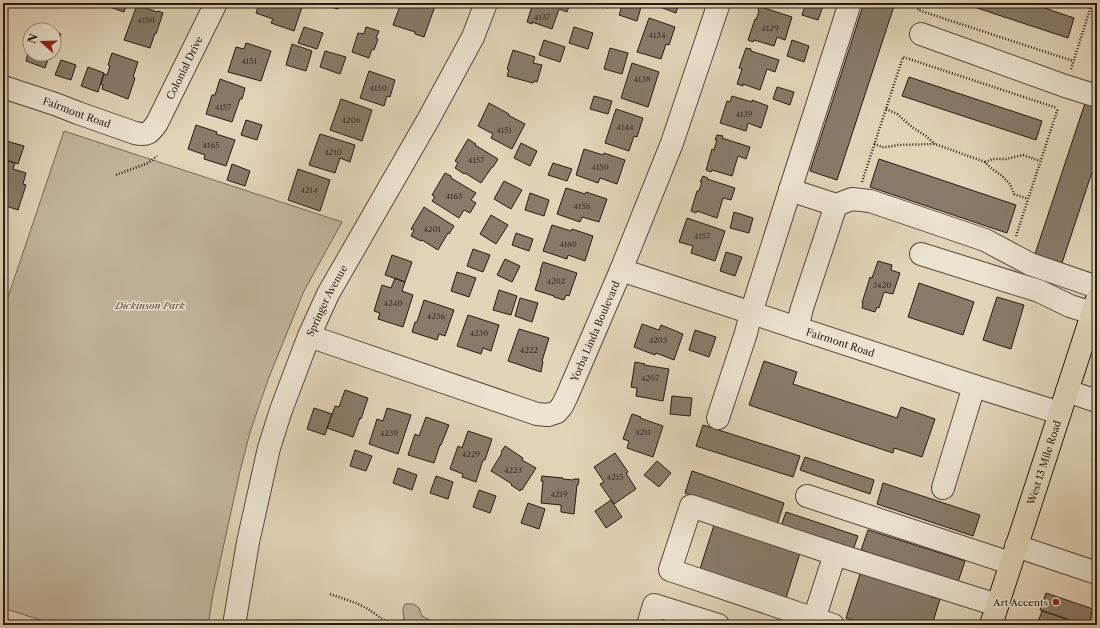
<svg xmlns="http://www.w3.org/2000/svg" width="1100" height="628" font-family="'Libre Caslon Text',serif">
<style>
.green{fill:#c2b59c;stroke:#746859}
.building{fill:#887b6a;stroke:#271b16}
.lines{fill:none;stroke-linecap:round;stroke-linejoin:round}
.minor-casing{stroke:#56493e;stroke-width:24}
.major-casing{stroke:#271b16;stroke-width:24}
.path{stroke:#271b16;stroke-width:2.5;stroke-dasharray:1 2;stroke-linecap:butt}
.minor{stroke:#ece3d0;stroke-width:22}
.major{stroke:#e2d4b7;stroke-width:22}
.poi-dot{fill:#8f2418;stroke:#ece3d0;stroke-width:1.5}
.labels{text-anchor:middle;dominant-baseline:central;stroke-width:3;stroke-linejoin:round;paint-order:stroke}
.number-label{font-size:8px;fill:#3f332b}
.street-label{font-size:10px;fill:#271b16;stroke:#ece3d0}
.park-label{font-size:10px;font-style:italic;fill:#56493e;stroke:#ece3d0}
.poi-label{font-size:10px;fill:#271b16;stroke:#ece3d0;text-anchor:end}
</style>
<rect width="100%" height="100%" fill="#e2d4b7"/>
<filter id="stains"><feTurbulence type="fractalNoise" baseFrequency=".005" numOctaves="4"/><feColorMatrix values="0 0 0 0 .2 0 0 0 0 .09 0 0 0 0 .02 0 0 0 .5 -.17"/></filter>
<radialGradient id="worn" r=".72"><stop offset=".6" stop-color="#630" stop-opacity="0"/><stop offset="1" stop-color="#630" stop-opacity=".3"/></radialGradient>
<path class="green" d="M64,131L342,222L304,291L269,377L250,432L240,471L213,594L208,625H56L3,608V312Z
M405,604H413L419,608L422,616L439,625H404L403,609Z"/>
<path class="building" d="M108,3H127L124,12L107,6Z
M259,3L303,4L294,31L271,23L273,19L256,13Z
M321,3H340L338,9L320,4Z
M401,3H428L435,6L424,37L415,34V32L393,25Z
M533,3H570L567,12L559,9L552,29L532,22V24L527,22Z
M594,3H610L608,8Z
M623,3H629L641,7L637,21L619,15Z
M652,3H679L676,13L652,4Z
M806,3H824L818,20L802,15Z
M864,3H895L837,180L810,171Z
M962,3H1030L1074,18L1068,38Z
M759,4L765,6L764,8L792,17L785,40L777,37L774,46L754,40L753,42L748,40L755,19L756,20L759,11L758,10Z
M137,5L157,12L158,11L163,13L156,34L155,33L150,48L124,40Z
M649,18L675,27L669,45L666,44L661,59L637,52Z
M37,26L50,30H36Z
M304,27L323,33L317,49L298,43Z
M366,27L379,31L376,38L378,39L374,50L372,49L369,58L352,52L358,33L364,34Z
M574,27L593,33L588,49L569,43Z
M54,31L61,34L56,46L54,45Z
M544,40L565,47L560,62L539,55Z
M792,40L809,46L804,62L787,56Z
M246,43L271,51L261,81L228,72L236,47L244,49Z
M30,44V54H50L45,68L26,61Z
M292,44L312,51L306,71L286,65Z
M610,48L628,53L622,74L604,69Z
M746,48L751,49V51L779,60L775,72L767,69L760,90L743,84V86L737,84L742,69L739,68Z
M513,50L535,57L533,63L542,65L537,82L534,81L533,83L507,76L509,70L507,69Z
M325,51L346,57L340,74L320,67Z
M112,53L138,62L133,77L135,78L128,99L102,89L103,85L101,84L104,74L107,75L110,66L108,65Z
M61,60L76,65L71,80L55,75Z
M632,63L659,72L648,107L621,98Z
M1097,64V83L1092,81Z
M88,67L104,73L98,92L81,86Z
M369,71L395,80L390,97L387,96L384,106L360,98Z
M909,77L1042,121L1036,140L902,96Z
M220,79L245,88L242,99H240L232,122L206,114L212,95H215Z
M777,87L794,92L790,105L773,99Z
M594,96L612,101L608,114L590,109Z
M732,96L752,102V100L768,106L761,128L748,123L746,131L720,123L727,101L730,102Z
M341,99L372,110L362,141L330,130Z
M1086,100L1097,103V157L1062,263L1035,254Z
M489,103L509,114L508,115L525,124L512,149L491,138L493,134L478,126Z
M616,109L643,118L637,137L634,136L629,151L605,143Z
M246,120L262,125L257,140L241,135Z
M196,125L217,132L216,134L235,140L226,166L204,159L205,155L188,149Z
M320,134L355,145L350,162L340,158L335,173L309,165Z
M717,135L723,136L722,138L750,147L746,159L738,156L732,176L712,170L711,172L706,170L712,149L714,150L717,140H715Z
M468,139L476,144L475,145L498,159L493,167H492L481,183L465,173L464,174L455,168L458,163L455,161Z
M3,140L24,146L18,164L3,159Z
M521,143L537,151L530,166L514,158Z
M584,149L603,155L604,153L625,160L617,184L600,178L598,183L576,175Z
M3,159L15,163L13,169L26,173L23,184L26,185L18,210L3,205Z
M879,159L1016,205L1007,233L870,187Z
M553,163L572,169L567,181L548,175Z
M232,164L250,171L245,186L227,180Z
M298,169L330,180L320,211L288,200Z
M445,173L451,176V178L476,193L471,200L476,203L470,213L464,210L459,218L432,201L435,197L432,195Z
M703,176L708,178L707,179L735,188L731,200L723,198L717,218L697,211L696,213L691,211L697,191H699L702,182H700Z
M504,181L522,190L511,209L494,199Z
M566,188L585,194L586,192L607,199L599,222L582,217L580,222L557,214Z
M530,193L549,200L544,216L525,210Z
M424,207L454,226L449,234L448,233L438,250L422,240L421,241L411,236L414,230L411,229Z
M734,212L753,218L749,233L730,228Z
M491,215L508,225L496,244L480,234Z
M687,218L725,231L715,261L691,253L693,246L679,242Z
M552,225L571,231L572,229L593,236L585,261L568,255L567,259L543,251Z
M516,233L533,239L529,251L512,245Z
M473,249L490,255L483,272L467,266Z
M726,252L742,257L735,276L720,271Z
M392,255L412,262L405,282L385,275Z
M505,259L520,266L512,282L497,275Z
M878,261L892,265L891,270L900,273L893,294L884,292L879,308L877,307L875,312L862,308L863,303H862L870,277L872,278Z
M543,262L577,273L569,296L566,295L564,300L554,297V296L535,290L541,271H540Z
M457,272L476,278L469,297L451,291Z
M395,278L405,282L402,291L413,295L403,327L378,319L380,313L374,311L382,285L391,288Z
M919,283L974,302L963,335L908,317Z
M499,290L517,296L511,315L493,310Z
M997,297L1024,305L1011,349L983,340Z
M520,298L538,303L532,322L515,316Z
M424,300L454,310L445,336L439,334L437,340L412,332L415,322H417Z
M468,315L499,325L491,351L483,348L481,354L457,346Z
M642,324L659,330L661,325L683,334L674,360L656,353L655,355L634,347Z
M519,329L549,338L542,361L543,362L541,372L508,361Z
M695,330L716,337L709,357L689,350Z
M764,361L797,372L793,384L897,418L901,407L935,419L922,457L894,448L893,453L749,405Z
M635,362L645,364L644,365L669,369L663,401L636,396L637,388L631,387Z
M345,390L368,398L361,419L360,418L353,437L327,428L335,406L339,407Z
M672,396L692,398L690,416L670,414Z
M314,408L332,414L325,435L307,429Z
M387,408L411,415L398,454L369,444L377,419L383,421Z
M632,414L641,417L640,418L663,426L653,457L627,448L629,441L623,439Z
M426,417L449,425L441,445H440L434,463L408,455L415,434L419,436Z
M703,425L800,456L793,477L696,446Z
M468,431L492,439L485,460H483L476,482L462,477L463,474L450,469L458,446L462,448Z
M505,446L523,458L522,460L536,468L522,490L521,489L520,491L511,485L512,484L491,471L502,453L501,452Z
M1097,447V462L1092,461Z
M355,450L372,456L366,471L350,466Z
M615,453L628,472L626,473L636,489L614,504L600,484L604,482L594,467Z
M805,457L874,480L870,494L800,470Z
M657,461L671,473L659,487L644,475Z
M398,468L417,475L412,490L393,483Z
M692,471L784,503L777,525L685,493Z
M436,476L453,482L448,499L430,493Z
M542,476L563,478V479L573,480L574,479H579L578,485H577L574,514L561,512V505L541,503L543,481H541Z
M883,483L980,515L973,536L877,504Z
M479,490L496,496L490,513L473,507Z
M611,500L622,517L606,528L595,511Z
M528,503L545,509L539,529L521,523Z
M786,512L858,536L853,550L781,526Z
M714,525L800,553L786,598L700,569Z
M868,530L965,561L958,582L861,550Z
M861,571L932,592L931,597L940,599L932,625H855L856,621L846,618Z
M1046,593L1093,609L1088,625H1085L1040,610Z
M1042,611L1085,625H1037Z"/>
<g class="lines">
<defs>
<g id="minor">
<path d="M850,3L790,190L836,205L852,199L870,201L985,240L1030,264L1097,287"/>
<path d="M921,34L1065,86L1097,96"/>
<path id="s1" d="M3,87L55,104L78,113L135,133C147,136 150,133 157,123L216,3"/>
<path d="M921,254L1039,291L1070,306L1092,313"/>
<path id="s2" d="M621,270L974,386L1060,413"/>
<path d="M797,328L802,308L836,205"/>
<path id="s3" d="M309,336L537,414L548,415L557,412L562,406L567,396L621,270L672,143L719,3"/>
<path d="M1067,391L1097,401"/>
<path d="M718,418L746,333L751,313L790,190"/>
<path d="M943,488L974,386"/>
<path d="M807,496L1010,563"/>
<path d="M1016,546L1097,573"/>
<path d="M814,619L835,554"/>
<path id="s4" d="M234,625L248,542L269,448L281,410L309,336L328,294L428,120L473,37L486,3"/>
<path d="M648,625L654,605L718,625"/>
<path d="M833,625L670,570L691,506L835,554L997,605"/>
</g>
<g id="major">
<path id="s5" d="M991,625L1097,299"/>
</g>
</defs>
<use href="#minor" class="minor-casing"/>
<use href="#major" class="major-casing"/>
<path class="path" d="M920,3L918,10L1073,61
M1077,3L1091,7
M1071,69L1092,3
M886,109L897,114L912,127L926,136L935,144
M874,144L883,147H887L898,145L935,144L985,162L992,169L1001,175L1010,184L1014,194L1028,199
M985,162L993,159H1006L1023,155L1040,161
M116,175L148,163L157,156
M862,182L903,57L1057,108
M1016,236L1058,108
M330,594L356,603L368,609L391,625
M373,625H381"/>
<use href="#minor" class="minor"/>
<use href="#major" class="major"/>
</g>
<circle class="poi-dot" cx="1056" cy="602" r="4"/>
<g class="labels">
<g class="number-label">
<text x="542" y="17">4137</text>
<text x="146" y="20">4150</text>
<text x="770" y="28">4129</text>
<text x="657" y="35">4134</text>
<text x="249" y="61">4151</text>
<text x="642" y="79">4138</text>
<text x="378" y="88">4150</text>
<text x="223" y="107">4157</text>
<text x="744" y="114">4139</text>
<text x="351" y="120">4206</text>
<text x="625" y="127">4144</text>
<text x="504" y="130">4151</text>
<text x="211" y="145">4165</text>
<text x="333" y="152">4210</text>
<text x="476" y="160">4157</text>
<text x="600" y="167">4150</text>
<text x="309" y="190">4214</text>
<text x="454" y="196">4163</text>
<text x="582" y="206">4156</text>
<text x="432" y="229">4201</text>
<text x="702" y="236">4157</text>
<text x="568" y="244">4160</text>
<text x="556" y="281">4202</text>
<text x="882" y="285">3420</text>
<text x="393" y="303">4240</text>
<text x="436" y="316">4236</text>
<text x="479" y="333">4230</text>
<text x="658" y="340">4203</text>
<text x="529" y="350">4222</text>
<text x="650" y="378">4207</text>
<text x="643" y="432">4211</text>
<text x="389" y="433">4239</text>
<text x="471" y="454">4229</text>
<text x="513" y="470">4223</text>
<text x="615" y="477">4215</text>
<text x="559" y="494">4219</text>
</g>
<g class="street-label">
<text stroke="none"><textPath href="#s1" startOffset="228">Colonial Drive</textPath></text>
<text stroke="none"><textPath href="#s1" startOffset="78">Fairmont Road</textPath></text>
<text stroke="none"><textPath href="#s4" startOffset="339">Springer Avenue</textPath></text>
<text stroke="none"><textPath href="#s3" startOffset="351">Yorba Linda Boulevard</textPath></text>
<text stroke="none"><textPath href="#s2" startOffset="231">Fairmont Road</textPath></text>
<text stroke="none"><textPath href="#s5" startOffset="171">West 13 Mile Road</textPath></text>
</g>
<g class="park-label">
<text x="150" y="305">Dickinson Park</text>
</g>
<g class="poi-label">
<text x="1048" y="602">Art Accents</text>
</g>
</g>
<rect width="1100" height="628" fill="none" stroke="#e2d4b7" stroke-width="16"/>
<rect x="4" y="4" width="1092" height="620" fill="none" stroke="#271b16" stroke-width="2"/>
<rect x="8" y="8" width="1084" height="612" fill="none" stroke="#271b16"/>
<g transform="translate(42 42) rotate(290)"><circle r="19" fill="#ece3d0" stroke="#9d9386"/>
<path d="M0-3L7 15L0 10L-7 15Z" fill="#8f2418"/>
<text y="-6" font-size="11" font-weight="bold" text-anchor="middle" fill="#271b16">N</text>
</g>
<rect width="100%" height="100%" filter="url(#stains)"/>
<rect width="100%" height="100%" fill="url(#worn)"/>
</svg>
